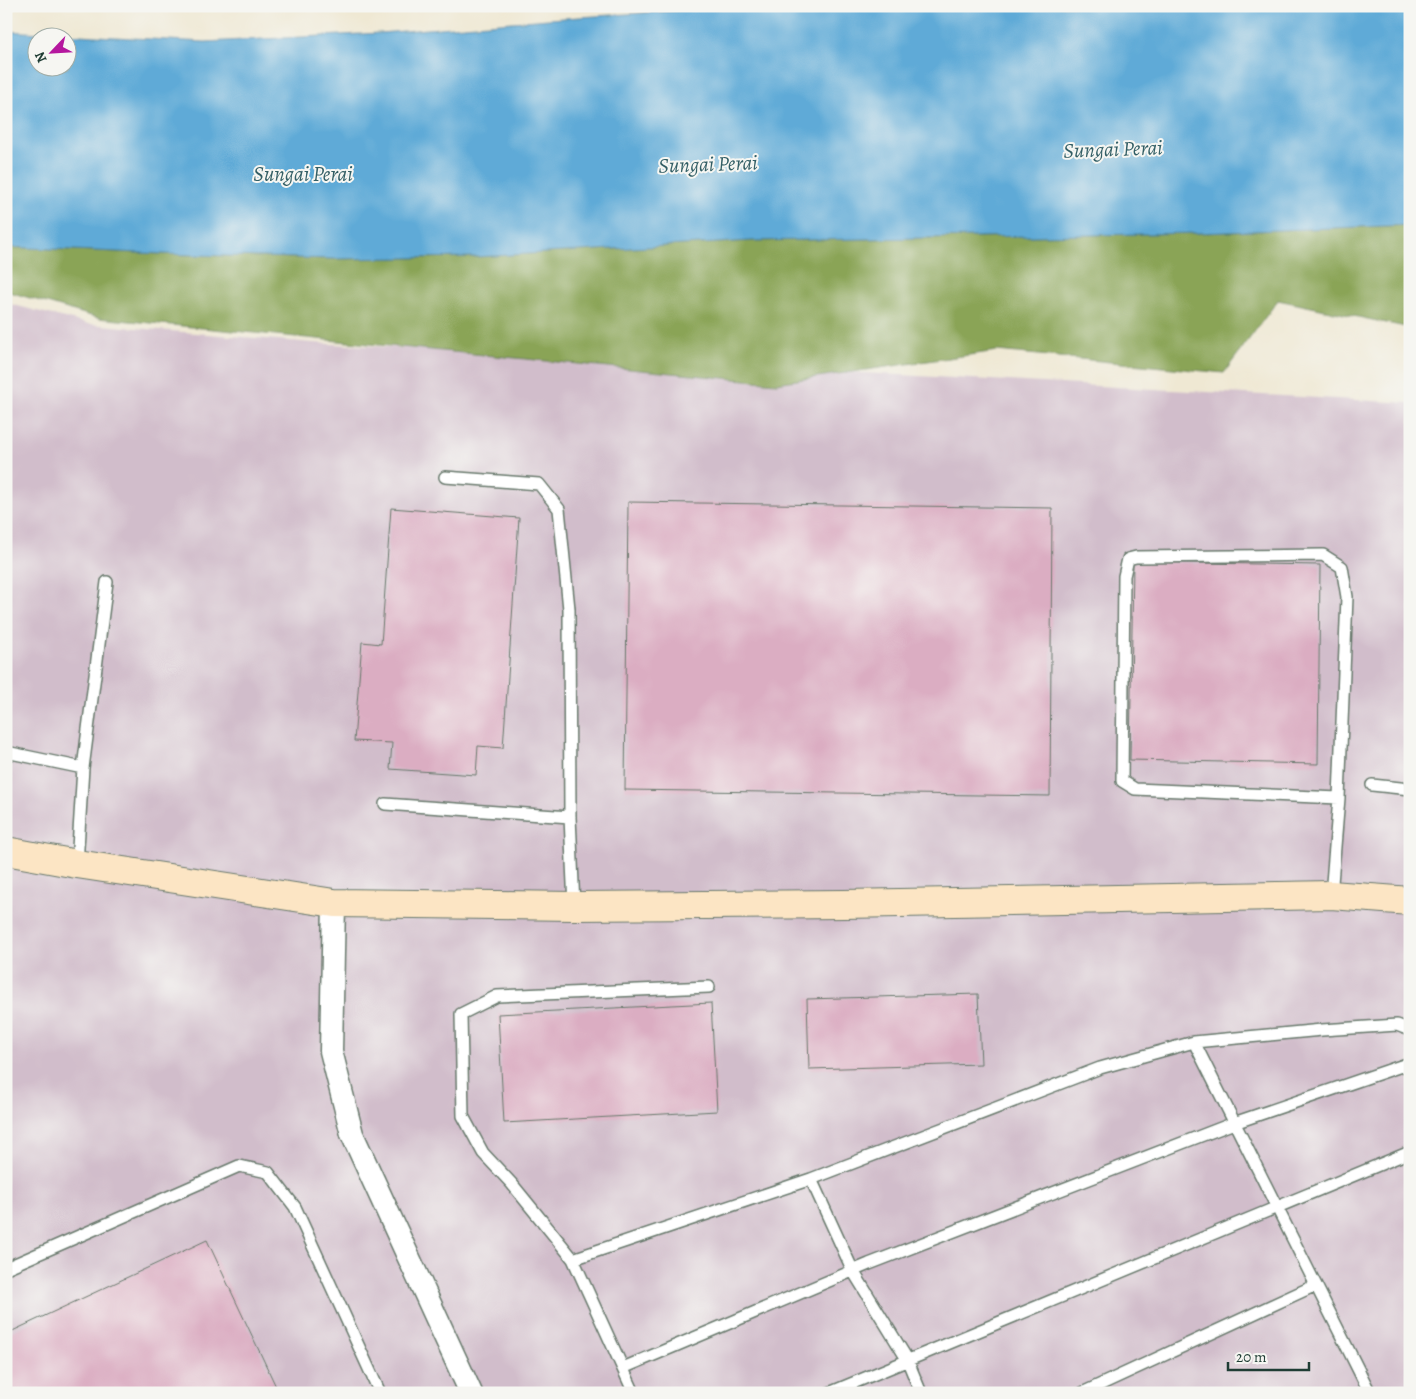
<svg xmlns="http://www.w3.org/2000/svg" width="1416" height="1399" font-family="Alegreya,serif">
<style>
.industrial{fill:#d1bdcb}
.forest{fill:#8aa456;stroke:#547045}
.water{fill:#5faad7;stroke:#3f7486;fill-rule:evenodd}
.building{fill:#dbadc2}
.lines{fill:none;stroke-linecap:round;stroke-linejoin:round}
.service-casing{stroke:#68796c;stroke-width:14}
.minor-casing{stroke:#68796c;stroke-width:25}
.secondary-casing{stroke:#68796c;stroke-width:30}
.service{stroke:#fff;stroke-width:11}
.minor{stroke:#fff;stroke-width:22}
.secondary{stroke:#fce5c4;stroke-width:28}
.labels{text-anchor:middle;dominant-baseline:central;stroke-width:4;stroke-linejoin:round;paint-order:stroke}
.water-label{font-size:21px;font-style:italic;fill:#325e65;stroke:#f6f6f2}
</style>
<rect width="100%" height="100%" fill="#f6f6f2"/>
<filter id="ink" filterUnits="userSpaceOnUse"><feTurbulence type="fractalNoise" baseFrequency=".02" numOctaves="2"/><feDisplacementMap in="SourceGraphic" scale="10" xChannelSelector="R" yChannelSelector="G"/><feConvolveMatrix kernelMatrix="1 2 1 2 8 2 1 2 1" color-interpolation-filters="sRGB"/></filter>
<filter id="wash" filterUnits="userSpaceOnUse"><feTurbulence type="fractalNoise" baseFrequency=".0096" numOctaves="4" result="noise"/><feDisplacementMap in="SourceGraphic" scale="20" xChannelSelector="R" yChannelSelector="G"/><feGaussianBlur stdDeviation="1.12" result="paint"/><feColorMatrix in="noise" values="0 0 0 0 0 0 0 0 0 0 0 0 0 0 0 0 0 1.4 0 .05"/><feComposite in="paint" operator="in"/></filter>
<g filter="url(#wash)">
<rect width="100%" height="100%" fill="#efe8d3"/>
<path class="industrial" d="M6,303L88,324L313,343L1410,403V1393H6Z"/>
<path class="forest" d="M1410,225V328L1278,300L1224,373L997,351L776,383L98,318L6,291V247L162,254L332,259L475,257L751,241L1201,233Z"/>
<path class="water" d="M753,6H1410V225L1201,233L751,241L475,257L332,259L162,254L6,247V31L205,42L380,33L548,19ZM38,38H68V68H38Z"/>
<g id="blocks">
<path class="building" d="M628,502L1052,508L1050,796L625,790Z
M391,508L519,518L503,748L478,746L476,775L390,769L392,743L354,741L362,642L381,644Z
M1133,562L1320,565L1318,764L1130,760Z
M978,994L981,1064L809,1069L807,999Z
M711,1003L717,1111L504,1123L498,1014Z
M207,1240L279,1393H6V1334Z"/>
</g>
</g>
<g filter="url(#ink)">
<use href="#blocks" fill-opacity="0" stroke="#68796c" stroke-width="1"/>
<g class="lines">
<defs>
<path id="service" d="M445,477L539,484L559,509L569,609L570,817L574,906
M6,752L83,768
M1372,785L1410,789
M385,804L570,817
M77,864L83,768L107,582
M1331,895L1339,798L1347,597L1342,567L1323,555L1136,557L1128,559L1124,576L1122,781L1135,789L1339,798
M1194,1042L1370,1393
M811,1179L853,1271L907,1359L921,1393
M573,1259L811,1179L1100,1068L1194,1042L1322,1030L1397,1025L1410,1030
M6,1268L239,1166L268,1172L295,1207L380,1393
M623,1368L869,1264L1234,1123L1410,1063
M634,1393L573,1259L512,1184L483,1153L463,1116L461,1014L497,996L709,987
M829,1393L1410,1152
M1082,1393L1316,1285"/>
<path id="minor" d="M334,903L331,1051L352,1134L471,1393"/>
<path id="secondary" d="M6,851L77,864L334,903L574,906L844,904L1331,895L1410,901"/>
</defs>
<use href="#service" class="service-casing"/>
<use href="#minor" class="minor-casing"/>
<use href="#secondary" class="secondary-casing"/>
<use href="#service" class="service"/>
<use href="#minor" class="minor"/>
<use href="#secondary" class="secondary"/>
</g>
</g>
<g class="labels">
<g class="water-label">
<text transform="translate(1113 149) rotate(-2)">Sungai Perai</text>
<text transform="translate(708 164) rotate(-2)">Sungai Perai</text>
<text x="303" y="174">Sungai Perai</text>
</g>
</g>
<rect width="1416" height="1399" fill="none" stroke="#f6f6f2" stroke-width="25"/>
<g transform="translate(52 52) rotate(245)"><circle r="24" fill="#f6f6f2" stroke="#a0aca6"/>
<path d="M0-4L9 19L0 12L-9 19Z" fill="#b5179e"/>
<text y="-8" font-size="14" font-weight="bold" text-anchor="middle" fill="#1f3d34">N</text>
</g>
<path d="M1228 1362v8h81v-8" fill="none" stroke="#1f3d34" stroke-width="2.5"/>
<text x="1236" y="1362" font-size="15" fill="#1f3d34" stroke="#f6f6f2" stroke-width="4" paint-order="stroke">20 m</text>
</svg>
